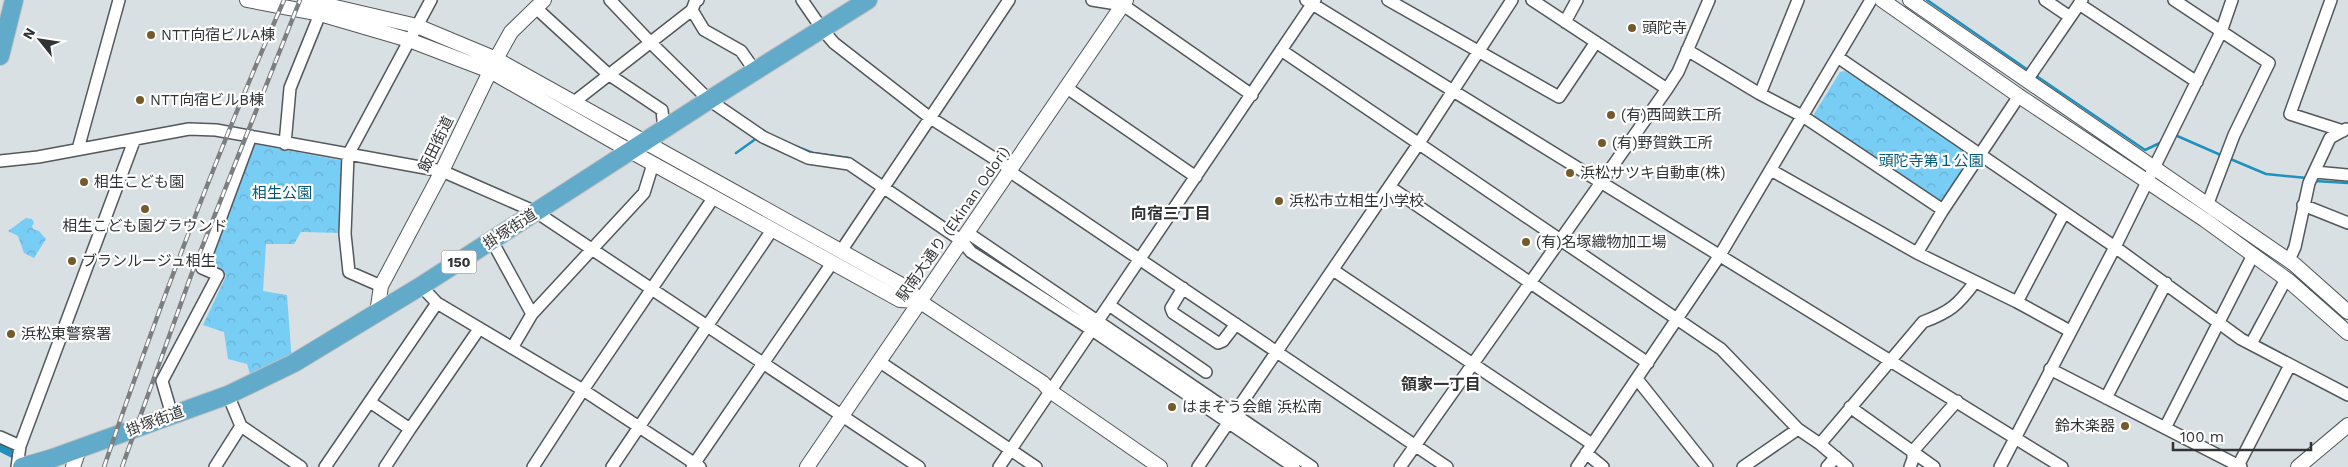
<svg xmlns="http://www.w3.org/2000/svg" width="2348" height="467" font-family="'Work Sans','Noto Sans JP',sans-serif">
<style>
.forest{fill:url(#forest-crowns)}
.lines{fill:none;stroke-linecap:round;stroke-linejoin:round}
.stream{stroke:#1f91bc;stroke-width:2.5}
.river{stroke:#1f91bc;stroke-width:16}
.minor-casing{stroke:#52585b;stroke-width:14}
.tertiary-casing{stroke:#52585b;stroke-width:16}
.trunk-casing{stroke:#bdbebe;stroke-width:20}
.minor{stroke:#fff;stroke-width:11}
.tertiary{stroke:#fff;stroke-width:14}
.trunk{stroke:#62aaca;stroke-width:18}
.rail-casing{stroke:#7b7f81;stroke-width:4.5}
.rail{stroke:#fff;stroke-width:2.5;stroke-dasharray:8;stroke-linecap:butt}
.poi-dot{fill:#755b2c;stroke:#fff;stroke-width:2}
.labels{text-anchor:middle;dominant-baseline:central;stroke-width:4.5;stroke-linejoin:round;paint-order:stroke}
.shield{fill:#fff;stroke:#6f7072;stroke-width:1}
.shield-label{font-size:14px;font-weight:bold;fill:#313335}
.poi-label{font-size:15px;fill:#313335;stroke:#fff;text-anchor:start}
.street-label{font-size:15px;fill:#313335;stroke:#fff}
.park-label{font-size:15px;fill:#025a78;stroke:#fff}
.neighbourhood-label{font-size:16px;font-weight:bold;fill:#313335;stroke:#fff}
</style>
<defs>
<pattern id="forest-crowns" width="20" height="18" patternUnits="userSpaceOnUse" patternTransform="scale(1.25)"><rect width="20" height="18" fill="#78cdf5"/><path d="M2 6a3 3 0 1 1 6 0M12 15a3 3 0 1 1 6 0" fill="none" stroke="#68b0d3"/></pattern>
</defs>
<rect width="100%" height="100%" fill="#d9e0e3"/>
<path class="forest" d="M1845,71L1973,153L1974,157L1943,202L1939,203L1815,119L1814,114L1840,72Z
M255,144L344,161L340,233L301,232L294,244H266L263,291L287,295L292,363L252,381L247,364L228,359L224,332L203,325L226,276L209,265L239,180Z
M26,218L32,219L34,223L32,226L33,229L39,231L46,239L34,258L24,253L18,236L8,231Z"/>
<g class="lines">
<path class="stream" d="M1927,0L2028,70
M2035,75L2145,150L2162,142
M2173,136L2175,135L2223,156
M790,144L813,153L849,158L854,161
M736,153L757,138
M2228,158L2266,174L2307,178
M2315,181L2348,183
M931,213L953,228
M2251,337L2249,336L2258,319
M2256,340L2293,360L2291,362"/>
<path class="river" d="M0,443L16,451"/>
<defs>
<path id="minor" d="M610,0L650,42L709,100L763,137L808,158L849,164L962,241L971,252L1095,332L1294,467
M802,0L822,29L834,43L929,117L1011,169
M1092,0L1123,5L1252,95
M1306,0L2062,467
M1388,0L1559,97L1596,42
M1532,0L1667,89
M2045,0L2070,17
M2174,0L2269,63L2234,135L2208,203
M2331,0L2290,114L2343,131
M2079,4L2197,82
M536,8L608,74L662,110L664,130
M692,10L704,30L741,51L755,71
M1565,22L1577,0
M1281,50L1721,349L1798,429
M1687,50L1760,94L1804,117L1943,210L2019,96
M1839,58L2115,247L2241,339L2348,395
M2027,80L2082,0
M1067,88L1196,177
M1760,94L1798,0
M574,102L692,10L695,2L698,0
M285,144L290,88L320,14
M78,149L119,0
M0,161L38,157L189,129L216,130L442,171L536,212L919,467
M1771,170L1917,253L2017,302L2070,331
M1009,171L1447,467
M2315,172L2348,175
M1390,187L1648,363
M2303,205L2348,223
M968,233L1312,467
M492,241L532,314
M841,251L1009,0
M1917,253L1943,210
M2289,260L2295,247L2309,183L2330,138L2346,129
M1333,270L1592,444
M381,286L349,272L345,234L348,155L431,0
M1183,288L1171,308L1173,313L1218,343L1223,341L1236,324
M2017,302L2064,213
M437,303L583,390L700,467
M1109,305L1206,372
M2251,344L2286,279
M512,348L532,314L644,193L653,164
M880,362L1036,467
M2050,369L2241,467
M1637,379L1707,467
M228,395L241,426L301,467
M2106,398L2166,283
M370,402L410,429L479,329
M1850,407L1934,467
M172,415L162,381L218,275L202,268L251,136
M2165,428L2253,255
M0,437L20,446
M1586,453L1603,467
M2238,466L2290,365
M17,467L20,446L134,141
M215,467L241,426
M325,467L437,303L421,286
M385,467L410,429
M533,467L583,390L714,197
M612,467L772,230
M692,467L832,263
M999,467L1315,0
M1198,467L1419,143L1512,0
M1400,467L1667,89L1678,72L1709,0
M1577,467L1720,255L1871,0
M1743,467L1798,429L1820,444
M1827,467L1836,457
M1847,467L1820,444L1923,322C1950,312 1958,305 1975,282
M1910,467L1913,459V451L1957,401
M2000,467L2115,247L2221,32L2232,0"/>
<path id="tertiary" d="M247,0L320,14L409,40L490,71L630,151L900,300L919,301
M305,0L417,26L496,59L909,289L919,301L1043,383L1050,391L1160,467
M1882,0L2019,96L2205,220L2289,281L2348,333
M1910,0L2294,264L2348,312
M377,313L381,286L442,171L496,59L511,32L544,0
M73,467L79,449
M807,467L1126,0
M2298,467L2348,425"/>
<path id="trunk" d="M0,56L14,0
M22,467L53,458L228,395L294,363L421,286L709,100L868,0"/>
</defs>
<use href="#minor" class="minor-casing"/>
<use href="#tertiary" class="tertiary-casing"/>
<use href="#trunk" class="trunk-casing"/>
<use href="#minor" class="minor"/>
<use href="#tertiary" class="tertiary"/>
<use href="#trunk" class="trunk"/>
<defs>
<path id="rail" d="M104,467C158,309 217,153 284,0
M122,467L193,270L300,0"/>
</defs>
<use href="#rail" class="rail-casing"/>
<use href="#rail" class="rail"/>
</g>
<g class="poi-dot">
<circle cx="1632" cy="28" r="5"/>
<circle cx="151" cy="35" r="5"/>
<circle cx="140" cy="100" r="5"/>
<circle cx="1611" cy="115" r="5"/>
<circle cx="1602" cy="143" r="5"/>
<circle cx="1570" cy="173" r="5"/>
<circle cx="84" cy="182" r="5"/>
<circle cx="1279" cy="201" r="5"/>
<circle cx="145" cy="209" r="5"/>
<circle cx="1526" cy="242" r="5"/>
<circle cx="72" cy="261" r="5"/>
<circle cx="11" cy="334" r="5"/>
<circle cx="1172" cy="407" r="5"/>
<circle cx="2125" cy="426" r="5"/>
</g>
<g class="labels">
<rect class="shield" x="441.5" y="250.5" width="35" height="23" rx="4"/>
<g class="shield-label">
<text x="459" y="262">150</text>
</g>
<g class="poi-label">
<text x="1642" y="28">頭陀寺</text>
<text x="161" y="35">NTT向宿ビルA棟</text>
<text x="150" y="100">NTT向宿ビルB棟</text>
<text x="1621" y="115">(有)西岡鉄工所</text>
<text x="1612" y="143">(有)野賀鉄工所</text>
<text x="1580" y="173">浜松サツキ自動車(株)</text>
<text x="94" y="182">相生こども園</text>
<text x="1289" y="201">浜松市立相生小学校</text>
<text x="145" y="226" text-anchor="middle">相生こども園グラウンド</text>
<text x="1536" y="242">(有)名塚織物加工場</text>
<text x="82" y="261">ブランルージュ相生</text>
<text x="21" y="334">浜松東警察署</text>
<text x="1182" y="407">はまそう会館 浜松南</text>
<text x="2115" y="426" text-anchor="end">鈴木楽器</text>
</g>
<g class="street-label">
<text transform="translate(436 144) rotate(-64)">飯田街道</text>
<text transform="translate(953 224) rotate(-55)">駅南大通り (Ekinan Odori)</text>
<text transform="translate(510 229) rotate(-33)">掛塚街道</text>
<text transform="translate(155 421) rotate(-20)">掛塚街道</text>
</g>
<g class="park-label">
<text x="1931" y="161">頭陀寺第１公園</text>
<text x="282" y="193">相生公園</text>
</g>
<g class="neighbourhood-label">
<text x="1171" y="213">向宿三丁目</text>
<text x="1441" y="384">領家一丁目</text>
</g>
</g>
<g transform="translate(40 40) rotate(300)" stroke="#ffffff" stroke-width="4" paint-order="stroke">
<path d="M0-4L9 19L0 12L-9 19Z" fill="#313335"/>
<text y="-8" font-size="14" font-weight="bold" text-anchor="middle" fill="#313335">N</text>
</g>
<path d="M2173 442v8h138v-8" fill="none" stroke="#313335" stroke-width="2.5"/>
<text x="2180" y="442" font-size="15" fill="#313335" stroke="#ffffff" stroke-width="4" paint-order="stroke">100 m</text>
</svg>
